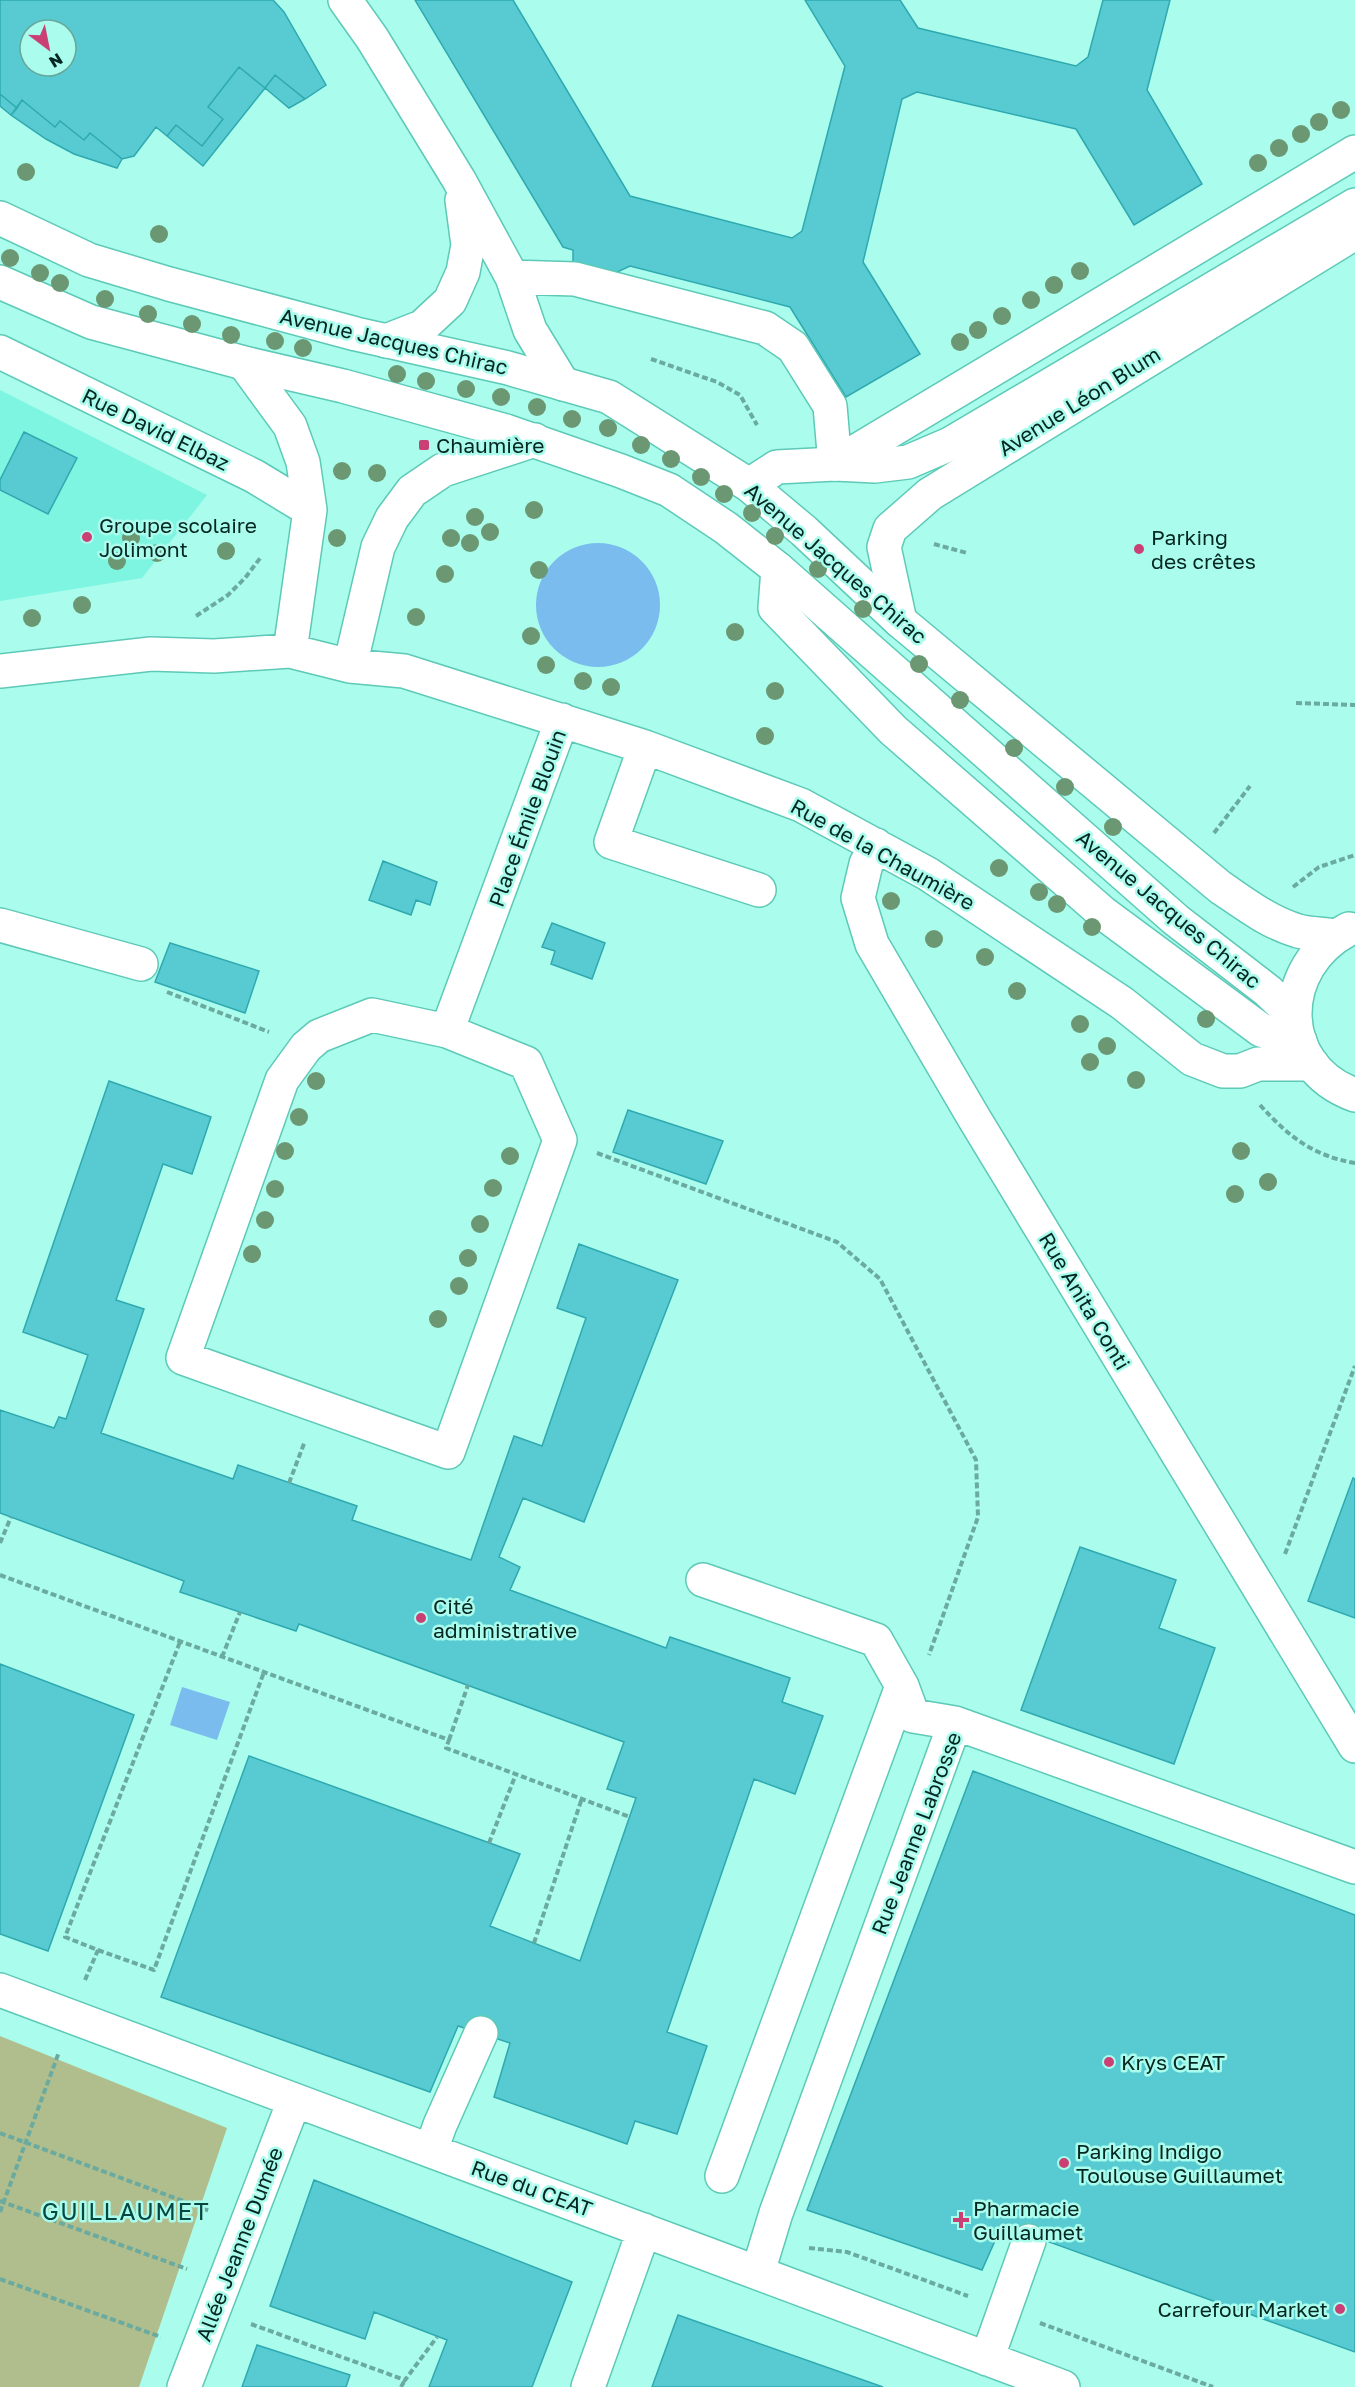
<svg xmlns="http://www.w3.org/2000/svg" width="1355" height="2387" font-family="'Golos Text',sans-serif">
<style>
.built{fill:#7df5e1}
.green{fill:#b0be8d}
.water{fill:#7abced}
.building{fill:#58cbd2;stroke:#2fa9b0;stroke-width:1.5;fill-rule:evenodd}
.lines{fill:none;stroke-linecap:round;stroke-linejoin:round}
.minor-casing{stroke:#5dc9b7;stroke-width:36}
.major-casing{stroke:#5dc9b7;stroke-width:36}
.path{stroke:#6aaa9f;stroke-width:4;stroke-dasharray:6 3;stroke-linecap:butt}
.minor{stroke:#fff;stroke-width:33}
.major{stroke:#fff;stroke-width:33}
.tree{fill:#6b9772}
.poi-dot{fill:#ca3f74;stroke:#aafcec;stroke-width:2}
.labels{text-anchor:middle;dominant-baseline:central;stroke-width:5;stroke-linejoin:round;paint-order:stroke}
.street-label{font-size:21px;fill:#042722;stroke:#aafcec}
.poi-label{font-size:21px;fill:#042722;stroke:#aafcec;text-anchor:start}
.quarter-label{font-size:24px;letter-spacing:1.5px;fill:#06473f;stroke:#aafcec}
</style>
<rect width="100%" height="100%" fill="#aafcec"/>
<path class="built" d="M0,390L207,495L142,578L0,601Z"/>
<path class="green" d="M0,2036L227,2128L139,2387H0Z"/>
<path class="water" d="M536 605a62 62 0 1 1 124 0a62 62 0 1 1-124 0Z
M182,1687L230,1702L217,1740L170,1725Z"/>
<path class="building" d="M0,0H273L284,12L326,85L305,99L275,75L265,88L239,67L208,107L223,119L202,146L176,125L167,136L156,127L134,156L122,159L90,133L84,140L60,121L55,127L22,100L17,108L0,94ZM30,30H66V66H30Z
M415,0H513L630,196L792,238L802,231L845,66L805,0H900L918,28L1076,66L1088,57L1103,0H1170L1147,90L1202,184L1134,225L1076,129L917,92L902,99L863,262L920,354L846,397L790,307L630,266L613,274L573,262V250L563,247Z
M239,67L265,88L203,166L167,136L176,125L202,146L223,119L208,107Z
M275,75L305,99L289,108L265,88Z
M0,94L17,108L11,115L0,106Z
M22,100L55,127L60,121L84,140L90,133L122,159L117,168L74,154L46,139L11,115Z
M24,432L77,458L48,514L0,490V480Z
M383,861L437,882L430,905L416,900L411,915L369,900Z
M552,923L605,943L592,979L551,964L555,951L542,947Z
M170,943L259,971L245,1013L155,982Z
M109,1081L211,1117L192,1174L163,1164L116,1300L144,1309L101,1433L233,1479L238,1465L357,1506L352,1520L471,1560L514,1436L542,1446L586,1318L557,1308L579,1244L678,1280L584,1522L523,1498L499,1557L520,1567L510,1590L666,1648L670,1637L790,1678L782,1702L823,1716L795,1794L754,1779L667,2032L707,2046L677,2134L635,2121L627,2144L494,2097L510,2043L458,2026L430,2092L161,1997L249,1756L520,1854L490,1926L580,1961L636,1798L607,1789L624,1742L299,1624L296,1631L180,1592L184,1581L0,1513V1410L54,1428L59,1417L66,1419L88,1355L23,1332Z
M628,1110L723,1141L706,1184L613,1152Z
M1353,1478L1355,1479V1618L1308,1601Z
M1080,1547L1176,1580L1159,1628L1215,1648L1174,1764L1021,1710Z
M0,1664L134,1715L48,1951L0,1934Z
M973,1771L1355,1915V2352L1002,2225L982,2270L807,2210Z
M314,2180L572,2282L532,2387H429L447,2340L374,2312L365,2339L270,2306Z
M678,2315L883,2387H652Z
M257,2345L350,2375L346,2387H242Z"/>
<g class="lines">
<defs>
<path id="minor" d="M345,0L372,38L459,180L512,277L530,330L563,384
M512,277L575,279L765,328L793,347L830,406L835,464L1355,152
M386,341L422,327L450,301L463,272L468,245L462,200
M0,352L254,476L310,510
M244,363L290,426L303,462L310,510L290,651
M778,569L775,608L893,730L1103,913L1261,1030L1300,1041
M900,621L884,547L890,529L930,494L1355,233
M350,666L378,547L392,518L412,491L443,470L535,440
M0,671L151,654L214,656L290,651L350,666L404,671L645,747L801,805L928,874L1122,1003L1192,1059L1223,1071H1240L1258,1064H1312
M645,747L611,842L759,890
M876,845L866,864L858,898L872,944L974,1118L1355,1746
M0,925L141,964
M447,1031L526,1063L560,1140L448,1452L183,1358L282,1080L306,1047L319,1036L372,1015L447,1031L562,720
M703,1580L876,1640L902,1686L913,1716L955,1723
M0,1990L1063,2387
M431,2150L440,2125L481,2033
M722,2176L902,1686
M758,2272L776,2213L955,1723L1355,1867
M987,2359L1029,2241
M184,2387L294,2101
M588,2387L644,2230"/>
<path id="major" d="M0,218L89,260L169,284L356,334L508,368L609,397L749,485L804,531L900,621L1220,887C1245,904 1268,922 1298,931C1309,934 1323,934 1335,936
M0,282L91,322L244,363L343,386L506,431L621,471L669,490L726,528L778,569L1176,920L1268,991L1295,1017
M749,485L777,467L835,464L875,466L908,462L950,444L1355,205
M1349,929C1277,966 1275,1066 1355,1095"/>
</defs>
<use href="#minor" class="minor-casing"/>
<use href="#major" class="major-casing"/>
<path class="path" d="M651,359L717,382L740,395L757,425
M934,544L967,553
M196,616L228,595L245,578L261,557
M1296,703L1355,705
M1214,833L1250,786
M1293,887L1319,867L1355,855
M167,992L269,1032
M1260,1105C1288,1136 1313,1156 1355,1163
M597,1153L837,1242L880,1279L976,1460L978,1517L929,1655
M289,1483L305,1441
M0,1543L11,1517
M1285,1554L1355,1366
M0,1575L449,1740L446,1748L630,1817
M222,1657L240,1612
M449,1740L468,1685
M489,1843L516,1774
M534,1943L582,1798
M98,1950L154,1970L264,1672
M85,1980L98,1950L65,1937L180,1642
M0,2133L210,2211
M0,2201L187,2269
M0,2212L59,2052
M809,2248L847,2252L968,2296
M0,2279L161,2337
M1040,2323L1213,2387
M251,2324L405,2380L437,2337
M401,2387L405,2380"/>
<use href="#minor" class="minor"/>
<use href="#major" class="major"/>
</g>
<g class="tree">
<circle cx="1341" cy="110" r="9"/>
<circle cx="1319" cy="122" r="9"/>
<circle cx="1301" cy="134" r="9"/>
<circle cx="1279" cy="148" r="9"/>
<circle cx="1258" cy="163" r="9"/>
<circle cx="26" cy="172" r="9"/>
<circle cx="159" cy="234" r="9"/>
<circle cx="10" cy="258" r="9"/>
<circle cx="1080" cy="271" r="9"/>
<circle cx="40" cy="273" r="9"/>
<circle cx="60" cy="283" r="9"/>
<circle cx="1054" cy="285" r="9"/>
<circle cx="105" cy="299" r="9"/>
<circle cx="1031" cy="300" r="9"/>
<circle cx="148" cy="314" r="9"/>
<circle cx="1002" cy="316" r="9"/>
<circle cx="192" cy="324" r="9"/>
<circle cx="978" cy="330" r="9"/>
<circle cx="231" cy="335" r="9"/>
<circle cx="275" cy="341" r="9"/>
<circle cx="960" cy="342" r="9"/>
<circle cx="303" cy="348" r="9"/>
<circle cx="397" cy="374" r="9"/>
<circle cx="426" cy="381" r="9"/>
<circle cx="466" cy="389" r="9"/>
<circle cx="501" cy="397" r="9"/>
<circle cx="537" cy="407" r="9"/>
<circle cx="572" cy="419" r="9"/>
<circle cx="608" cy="428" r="9"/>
<circle cx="641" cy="445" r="9"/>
<circle cx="671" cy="459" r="9"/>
<circle cx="342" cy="471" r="9"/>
<circle cx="377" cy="473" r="9"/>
<circle cx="701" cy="477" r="9"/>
<circle cx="724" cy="494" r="9"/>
<circle cx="534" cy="510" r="9"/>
<circle cx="752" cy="513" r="9"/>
<circle cx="475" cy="517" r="9"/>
<circle cx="490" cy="532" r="9"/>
<circle cx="775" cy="536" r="9"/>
<circle cx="131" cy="538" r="9"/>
<circle cx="337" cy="538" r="9"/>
<circle cx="451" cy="538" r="9"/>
<circle cx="470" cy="543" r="9"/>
<circle cx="226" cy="551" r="9"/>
<circle cx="157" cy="553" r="9"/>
<circle cx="117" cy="561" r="9"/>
<circle cx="818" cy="569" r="9"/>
<circle cx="539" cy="570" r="9"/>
<circle cx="445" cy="574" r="9"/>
<circle cx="82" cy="605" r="9"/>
<circle cx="863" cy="609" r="9"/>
<circle cx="416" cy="617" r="9"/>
<circle cx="32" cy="618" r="9"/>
<circle cx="735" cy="632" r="9"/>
<circle cx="531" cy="636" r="9"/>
<circle cx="919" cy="664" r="9"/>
<circle cx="546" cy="665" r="9"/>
<circle cx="583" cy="681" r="9"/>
<circle cx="611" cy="687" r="9"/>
<circle cx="775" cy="691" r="9"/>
<circle cx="960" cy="700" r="9"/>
<circle cx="765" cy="736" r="9"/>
<circle cx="1014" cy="748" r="9"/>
<circle cx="1065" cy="787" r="9"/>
<circle cx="1113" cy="827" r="9"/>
<circle cx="999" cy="868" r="9"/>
<circle cx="1039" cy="892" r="9"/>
<circle cx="891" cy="901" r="9"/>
<circle cx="1057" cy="904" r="9"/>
<circle cx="1092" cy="927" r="9"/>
<circle cx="934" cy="939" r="9"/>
<circle cx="985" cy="957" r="9"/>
<circle cx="1017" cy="991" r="9"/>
<circle cx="1206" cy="1019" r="9"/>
<circle cx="1080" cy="1024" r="9"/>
<circle cx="1107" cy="1046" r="9"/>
<circle cx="1090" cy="1062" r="9"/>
<circle cx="1136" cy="1080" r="9"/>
<circle cx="316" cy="1081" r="9"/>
<circle cx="299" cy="1117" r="9"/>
<circle cx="285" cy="1151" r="9"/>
<circle cx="1241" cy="1151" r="9"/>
<circle cx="510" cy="1156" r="9"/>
<circle cx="1268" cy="1182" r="9"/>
<circle cx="493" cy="1188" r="9"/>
<circle cx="275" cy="1189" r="9"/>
<circle cx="1235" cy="1194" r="9"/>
<circle cx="265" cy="1220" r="9"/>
<circle cx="480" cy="1224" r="9"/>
<circle cx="252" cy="1254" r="9"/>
<circle cx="468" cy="1258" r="9"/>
<circle cx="459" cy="1286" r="9"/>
<circle cx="438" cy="1319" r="9"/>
</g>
<g class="poi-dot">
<rect x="418" y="439" width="12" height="12" rx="3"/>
<circle cx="87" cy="537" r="6"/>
<circle cx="1139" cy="549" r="6"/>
<circle cx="421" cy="1618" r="6"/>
<circle cx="1109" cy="2062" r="6"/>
<circle cx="1064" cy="2163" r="6"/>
<path d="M958 2211h6v6h6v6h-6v6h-6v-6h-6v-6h6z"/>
<circle cx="1340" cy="2309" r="6"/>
</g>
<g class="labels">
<g class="street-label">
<text transform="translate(394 341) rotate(13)">Avenue Jacques Chirac</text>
<text transform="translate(1079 401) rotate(-32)">Avenue Léon Blum</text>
<text transform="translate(156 429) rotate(26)">Rue David Elbaz</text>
<text transform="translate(836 563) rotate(41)">Avenue Jacques Chirac</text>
<text transform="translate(527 818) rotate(-70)">Place Émile Blouin</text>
<text transform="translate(883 854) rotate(29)">Rue de la Chaumière</text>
<text transform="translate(1169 909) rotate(40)">Avenue Jacques Chirac</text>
<text transform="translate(1085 1301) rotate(59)">Rue Anita Conti</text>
<text transform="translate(916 1833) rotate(-69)">Rue Jeanne Labrosse</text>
<text transform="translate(532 2188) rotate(20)">Rue du CEAT</text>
<text transform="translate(239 2244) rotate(-69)">Allée Jeanne Dumée</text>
</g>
<g class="poi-label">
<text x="436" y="445">Chaumière</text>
<text x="99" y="525">Groupe scolaire<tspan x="99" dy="24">Jolimont</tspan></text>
<text x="1151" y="537">Parking<tspan x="1151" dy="24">des crêtes</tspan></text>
<text x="433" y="1606">Cité<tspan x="433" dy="24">administrative</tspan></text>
<text x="1121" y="2062">Krys CEAT</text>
<text x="1076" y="2151">Parking Indigo<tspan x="1076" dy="24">Toulouse Guillaumet</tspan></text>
<text x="973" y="2208">Pharmacie<tspan x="973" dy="24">Guillaumet</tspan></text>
<text x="1328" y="2309" text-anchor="end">Carrefour Market</text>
</g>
<g class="quarter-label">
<text x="126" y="2210">GUILLAUMET</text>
</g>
</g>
<g transform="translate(48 48) rotate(148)"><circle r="28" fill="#aafcec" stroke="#68a79b" stroke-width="1.5"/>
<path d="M0-4.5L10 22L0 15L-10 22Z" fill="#ca3f74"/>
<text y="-9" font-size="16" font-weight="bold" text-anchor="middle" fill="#042722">N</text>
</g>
</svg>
